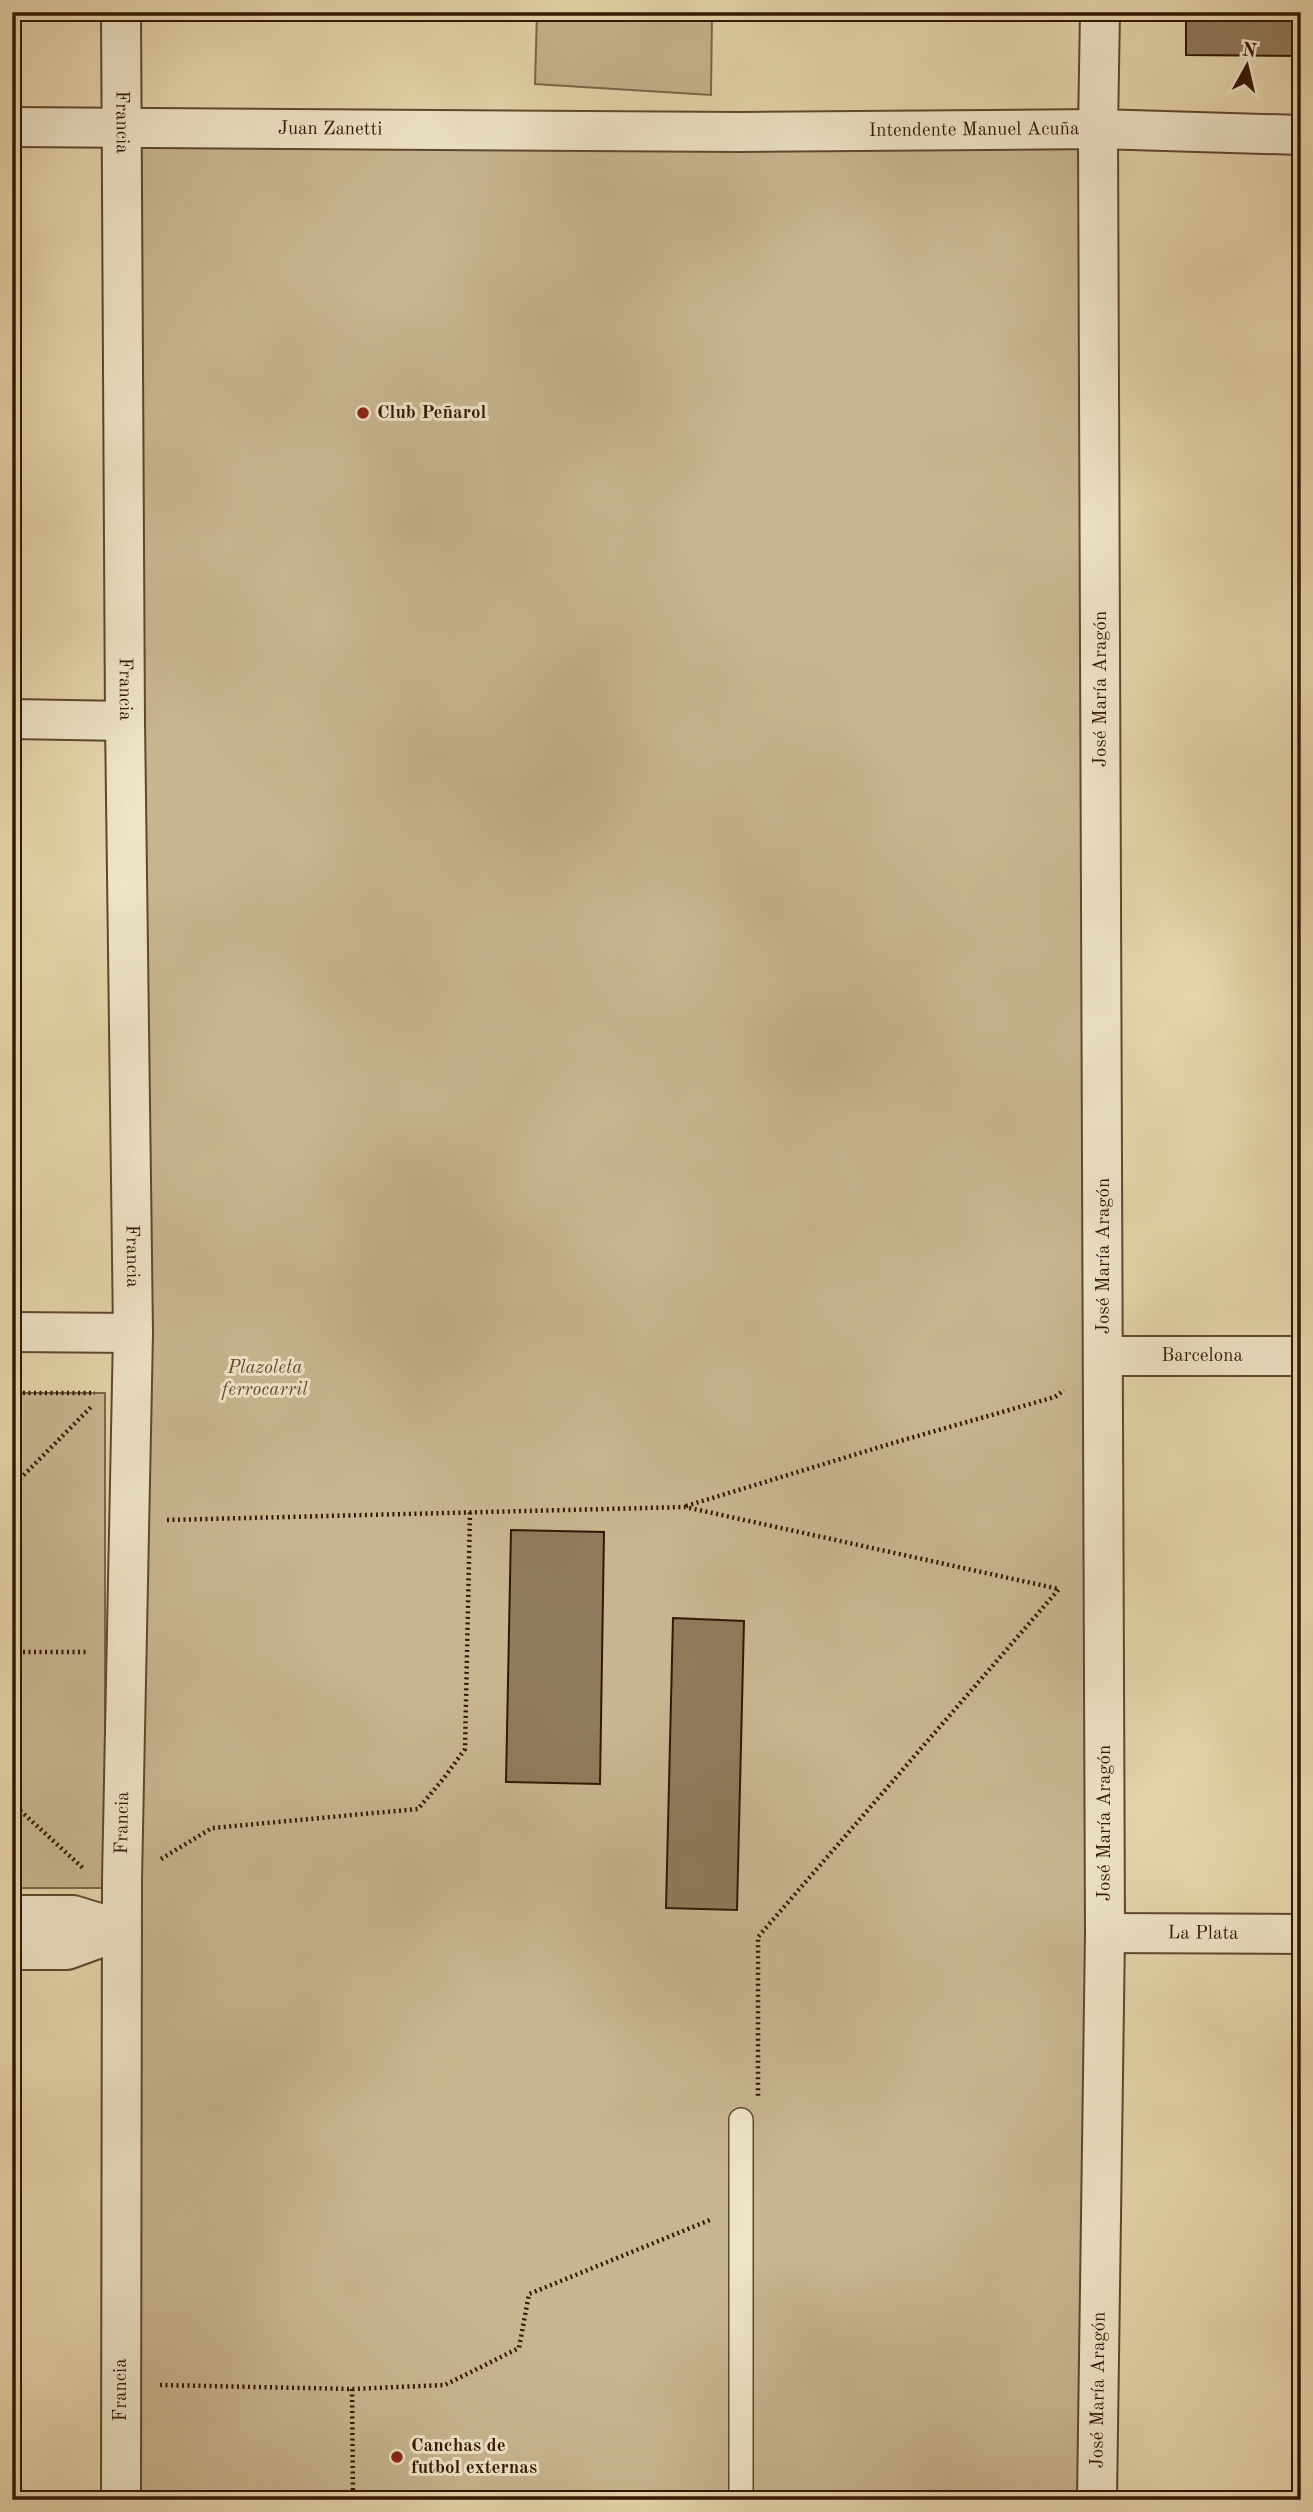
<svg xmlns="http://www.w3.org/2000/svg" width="1313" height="2512" font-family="'Old Standard TT',serif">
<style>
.green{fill:#c8b690;stroke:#7e664a;stroke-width:2}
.building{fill:#907b5c;stroke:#331705;stroke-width:2}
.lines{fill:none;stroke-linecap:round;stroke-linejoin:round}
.service-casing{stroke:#60472f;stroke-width:26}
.minor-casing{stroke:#60472f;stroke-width:42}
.tertiary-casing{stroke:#60472f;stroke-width:42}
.path{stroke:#331705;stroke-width:4.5;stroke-dasharray:2 3.5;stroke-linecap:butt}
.service{stroke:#efe5c9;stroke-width:23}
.minor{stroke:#efe5c9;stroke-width:38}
.tertiary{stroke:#efe5c9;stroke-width:38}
.poi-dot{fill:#8f2418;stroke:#efe5c9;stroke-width:2.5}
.labels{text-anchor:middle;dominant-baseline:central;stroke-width:6;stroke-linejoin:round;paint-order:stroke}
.street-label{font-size:19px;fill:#331705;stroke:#efe5c9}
.poi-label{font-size:19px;font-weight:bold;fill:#331705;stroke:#efe5c9;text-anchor:start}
.park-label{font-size:19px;font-style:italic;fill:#60472f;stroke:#efe5c9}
</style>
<rect width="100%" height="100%" fill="#e6d7ac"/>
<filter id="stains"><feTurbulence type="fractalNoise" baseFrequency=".00286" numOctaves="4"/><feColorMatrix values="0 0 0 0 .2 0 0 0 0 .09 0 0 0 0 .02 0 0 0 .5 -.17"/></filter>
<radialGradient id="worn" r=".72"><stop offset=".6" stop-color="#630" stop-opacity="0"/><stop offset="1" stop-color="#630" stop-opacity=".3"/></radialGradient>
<path class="green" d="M537,12H712L711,95L535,84Z
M120,128L1079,141L1097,2500H123Z
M12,1393H105V1888H12Z"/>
<path class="building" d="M1186,12H1301V56L1186,55Z
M511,1530L604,1532L600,1784L506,1782Z
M673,1618L744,1621L737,1910L666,1908Z"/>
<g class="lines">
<defs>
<path id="service" d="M741,2500V2120"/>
<g id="minor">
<path id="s1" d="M121,12L125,721L133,1333L122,1880L121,2500"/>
<path d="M12,719L125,721"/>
<path d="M12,1332L133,1333"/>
<path id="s2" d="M1104,1356H1301"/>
<path id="s3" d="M1105,1933L1301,1934"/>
<path id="s4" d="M1097,2500L1105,1933L1098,129L1100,12"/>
</g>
<g id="tertiary">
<path id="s5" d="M12,127L740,132L1098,129L1301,135"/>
<path d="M12,1915H73L122,1930"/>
<path d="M12,1950H67L122,1930"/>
</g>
</defs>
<use href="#service" class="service-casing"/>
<use href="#minor" class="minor-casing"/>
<use href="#tertiary" class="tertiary-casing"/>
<path class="path" d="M12,1393H95
M12,1487L93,1405
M686,1506L893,1443L1055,1397L1064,1390
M167,1520L685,1507L1059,1589L758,1937V2096
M12,1652H88
M12,1803L84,1869
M161,1859L212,1828L418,1809L444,1778L465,1749L470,1511
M160,2385L352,2389L445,2385L519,2348L529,2294L710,2220
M352,2389L353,2500"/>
<use href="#service" class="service"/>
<use href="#minor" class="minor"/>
<use href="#tertiary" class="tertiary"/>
</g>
<g class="poi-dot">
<circle cx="363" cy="413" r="7"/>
<circle cx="397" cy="2457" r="7"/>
</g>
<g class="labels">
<g class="street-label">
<text stroke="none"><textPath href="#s1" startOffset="110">Francia</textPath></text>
<text stroke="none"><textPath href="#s5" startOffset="318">Juan Zanetti</textPath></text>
<text stroke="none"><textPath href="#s5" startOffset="962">Intendente Manuel Acuña</textPath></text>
<text stroke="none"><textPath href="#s1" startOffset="677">Francia</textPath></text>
<text transform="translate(1101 689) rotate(-90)">José María Aragón</text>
<text stroke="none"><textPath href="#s1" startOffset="1244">Francia</textPath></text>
<text transform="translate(1104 1256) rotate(-90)">José María Aragón</text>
<text stroke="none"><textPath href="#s2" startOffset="98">Barcelona</textPath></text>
<text transform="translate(123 1823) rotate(-89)">Francia</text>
<text transform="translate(1105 1823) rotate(-90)">José María Aragón</text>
<text stroke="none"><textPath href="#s3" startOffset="98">La Plata</textPath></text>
<text transform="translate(121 2390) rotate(-90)">Francia</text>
<text stroke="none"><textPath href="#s4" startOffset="110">José María Aragón</textPath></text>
</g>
<g class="poi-label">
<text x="377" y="413">Club Peñarol</text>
<text x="411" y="2446">Canchas de<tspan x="411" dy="22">futbol externas</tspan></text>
</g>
<g class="park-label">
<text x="265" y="1368">Plazoleta<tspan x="265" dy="22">ferrocarril</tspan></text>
</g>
</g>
<rect width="1313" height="2512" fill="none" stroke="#e6d7ac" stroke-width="42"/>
<rect x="14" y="14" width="1285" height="2484" fill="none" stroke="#331705" stroke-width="3.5"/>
<rect x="21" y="21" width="1271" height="2470" fill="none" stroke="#331705" stroke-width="2"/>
<g transform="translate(1247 66) rotate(8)" stroke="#efe5c9" stroke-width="5" paint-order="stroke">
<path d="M0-5L12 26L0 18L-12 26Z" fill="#331705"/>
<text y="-10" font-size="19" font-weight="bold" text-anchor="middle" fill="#331705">N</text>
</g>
<rect width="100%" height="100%" filter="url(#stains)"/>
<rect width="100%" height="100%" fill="url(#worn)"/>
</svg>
